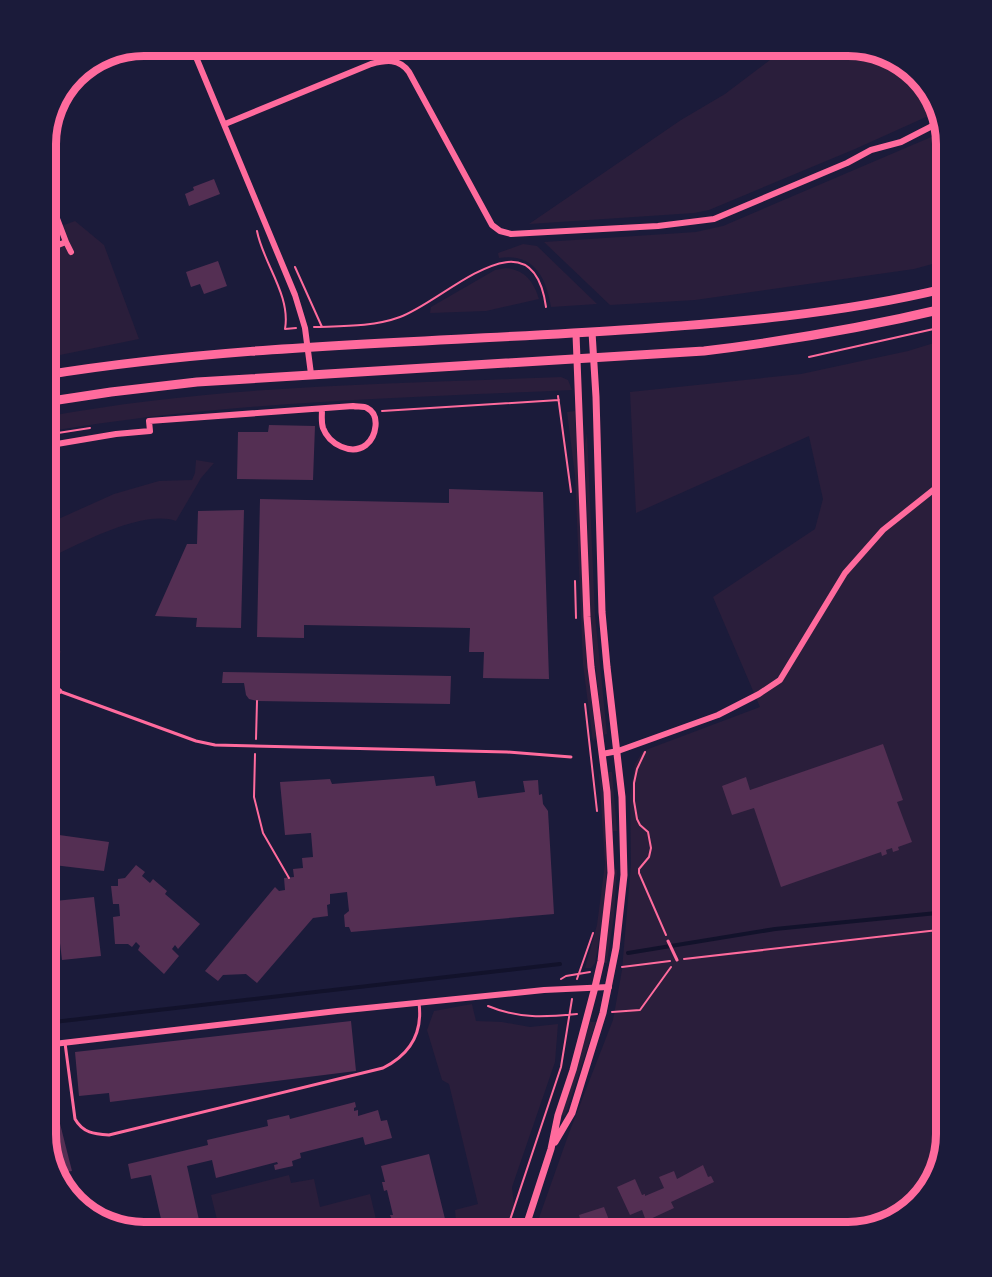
<svg xmlns="http://www.w3.org/2000/svg" width="992" height="1277" font-family="Arial,sans-serif">
<style>
.green{fill:#2a1e3b}
.lines{fill:none;stroke-linecap:round;stroke-linejoin:round}
.stream{stroke:#12122b;stroke-width:4}
.building{fill:#542f53}
.path{stroke:#ff6b9d;stroke-width:2}
.service{stroke:#ff6b9d;stroke-width:3}
.minor{stroke:#ff6b9d;stroke-width:6}
.tertiary{stroke:#ff6b9d;stroke-width:7}
.trunk{stroke:#ff6b9d;stroke-width:9}
.rim{fill:none;stroke:#ff6b9d;stroke-width:8}
</style>
<rect width="100%" height="100%" fill="#1b1b3a"/>
<path class="green" d="M790,45H855L898,58L931,89L937,112L855,149L709,210L694,213L529,224L681,120L725,94Z
M943,132L947,144V260L914,269L695,300L610,305L544,242L696,232L723,226Z
M75,221L104,245L139,339L45,358V232Z
M523,244L537,246L597,304L551,307C546,277 534,253 499,258L498,253Z
M506,268C525,270 534,282 539,299L486,311L430,313L431,307L495,270Z
M947,339V1134L934,1182L903,1216L849,1232H534L569,1133L613,1020L622,970L631,864L630,796L635,764L643,751L760,707L713,597L815,529L823,499L809,436L636,513L630,392L801,374L908,351Z
M561,377L568,380L572,390C396,398 219,402 45,432V417C215,385 389,384 561,377Z
M575,411L587,664L596,735L593,742L583,664L575,475L567,412Z
M587,433L595,615L607,734L603,735L590,616L585,444Z
M196,460L214,463L201,478L176,521C141,509 78,545 45,560V525L114,494L159,481L192,480L195,473Z
M45,645L61,651L45,700Z
M599,772C603,783 604,796 605,809C610,860 605,912 595,963L591,968H585L597,925L605,864Z
M608,772H612L617,831H613Z
M614,869L617,870L614,916L607,963H604L610,916Z
M472,1004L476,1021L502,1022L530,1027L558,1024L555,1062L512,1187L514,1206L506,1232H457L455,1210L478,1204L449,1084L442,1080L427,1030L434,1011Z
M590,1022H596L565,1116L561,1115Z
M45,1060L57,1094L53,1096L55,1103L45,1105Z
M289,1175L291,1183L314,1179L320,1207L370,1194L379,1232H220L211,1195Z"/>
<g class="lines">
<path class="stream" d="M628,953L775,929L947,912
M45,1023L560,964
M898,1217L906,1213"/>
</g>
<path class="building" d="M214,179L220,194L189,206L185,194L194,190L193,187Z
M218,261L227,286L204,294L200,284L191,287L186,272Z
M269,425L315,426L313,480L237,479L238,432H268Z
M449,489L543,492L549,679L483,678L484,652H469L470,628L304,625V638L257,637L260,499L449,503Z
M244,510L241,628L196,627L197,618L155,616L187,544H197L198,511Z
M223,672L451,676L450,704L257,701L249,699L246,695L244,683H222Z
M883,744L903,800L897,802L912,842L898,847L899,850L893,852L892,848L886,850L887,854L882,856L881,852L781,887L754,808L732,815L722,786L746,777L750,790Z
M434,776L436,786L475,781L478,798L525,792L523,781L538,780L539,795L542,794L543,804L548,811L554,914L351,932L349,927H345L344,915L349,911L347,892L330,894V904L327,905L328,916L313,918L257,983L246,974L223,975L218,981L205,971L275,887L279,891L285,890L284,878L294,877L293,869L303,868L302,858L313,857L311,833L285,835L280,782L330,779L332,784Z
M45,812L54,821L45,828Z
M45,833L109,842L104,871L45,864Z
M136,865L145,872L142,876L150,883L153,879L167,891L165,894L200,924L178,949L175,945L172,949L179,956L164,974L138,950L140,946L136,942L132,947L128,944H115L113,917L120,916L119,904H113L111,886H118V879L125,878Z
M94,897L101,956L62,960L55,901Z
M351,1021L356,1071L110,1102L109,1093L79,1096L75,1052Z
M355,1102L356,1107L354,1108V1111L358,1110V1116L378,1110L381,1121L387,1120L392,1138L365,1145L363,1137L300,1153L301,1158L292,1161L293,1166L275,1170L274,1165L278,1164L277,1162L216,1178L212,1160L187,1166L201,1229L191,1232H164L151,1175L131,1179L128,1164L208,1145L207,1140L268,1126L267,1120L289,1115L290,1119Z
M55,1104L72,1171L61,1173L62,1177L58,1178L45,1133V1106Z
M429,1154L447,1227L426,1232H398L395,1223L393,1224L392,1220L390,1215H393L387,1190L384,1191L382,1182H385L381,1166Z
M703,1165L708,1177L711,1176L714,1182L671,1202L674,1208L646,1221L642,1210L630,1215L617,1187L635,1179L642,1195L645,1194V1196L664,1188L659,1177L674,1171L677,1179Z
M604,1207L609,1220L583,1229L579,1215Z"/>
<g class="lines">
<path class="path" d="M257,231C263,263 291,295 285,329L296,328
M295,267L322,327
M314,327C342,326 373,327 400,317C444,302 532,207 546,307
M809,357L947,326
M558,396L571,492
M382,411L559,400
M45,435L90,428
M575,581L576,618
M585,704L597,811
M256,739L257,701
M645,752L637,769L634,783V801L637,819L640,825L648,832L651,848L649,857L639,869V873L666,935
M255,754L254,797L263,833L289,878
M684,959L947,929
M622,967L670,961
M561,979L566,976L590,972
M577,979L593,933
M488,1006C519,1019 545,1017 577,1014
M612,1012L640,1010L671,967
M506,1232L561,1067L572,999"/>
<path class="service" d="M59,691L196,741L215,745L507,752L571,757
M668,941L677,960
M65,1043L75,1119C83,1133 94,1134 109,1135L383,1068C409,1055 423,1034 419,1003"/>
<path class="minor" d="M191,45L295,295L305,328L311,374
M225,124L371,64C386,60 399,58 409,72L492,225L500,231L511,234L658,226L714,219L847,163L871,150L901,142L940,122
M66,242L71,252
M45,250L66,242L45,187
M45,446L116,434L150,431L149,421L353,406C357,407 364,406 367,408C381,415 376,437 366,445C351,456 329,444 323,428C321,422 322,416 322,409
M45,685L59,691
M602,754L618,751L718,715L759,694L780,680L845,573L883,530L947,479
M45,1045L337,1011L544,990L609,987"/>
<path class="tertiary" d="M555,1142L572,1113L603,1013L616,948L624,875L622,797L607,667L602,612L596,397L592,332
M524,1232L551,1149L558,1115L573,1070L595,987L601,961L611,873L607,792L591,667L587,617L576,334"/>
<path class="trunk" d="M45,375C236,344 430,343 622,330C731,323 840,314 947,288
M45,402L111,392L197,382L704,351C786,341 867,327 947,308"/>
</g>
<path d="M0 0H992V1277H0ZM144 56H848A88 88 0 0 1 936 144V1134A88 88 0 0 1 848 1222H144A88 88 0 0 1 56 1134V144A88 88 0 0 1 144 56Z" fill="#1b1b3a" fill-rule="evenodd"/>
<path class="rim" d="M144 56H848A88 88 0 0 1 936 144V1134A88 88 0 0 1 848 1222H144A88 88 0 0 1 56 1134V144A88 88 0 0 1 144 56Z"/>
</svg>
